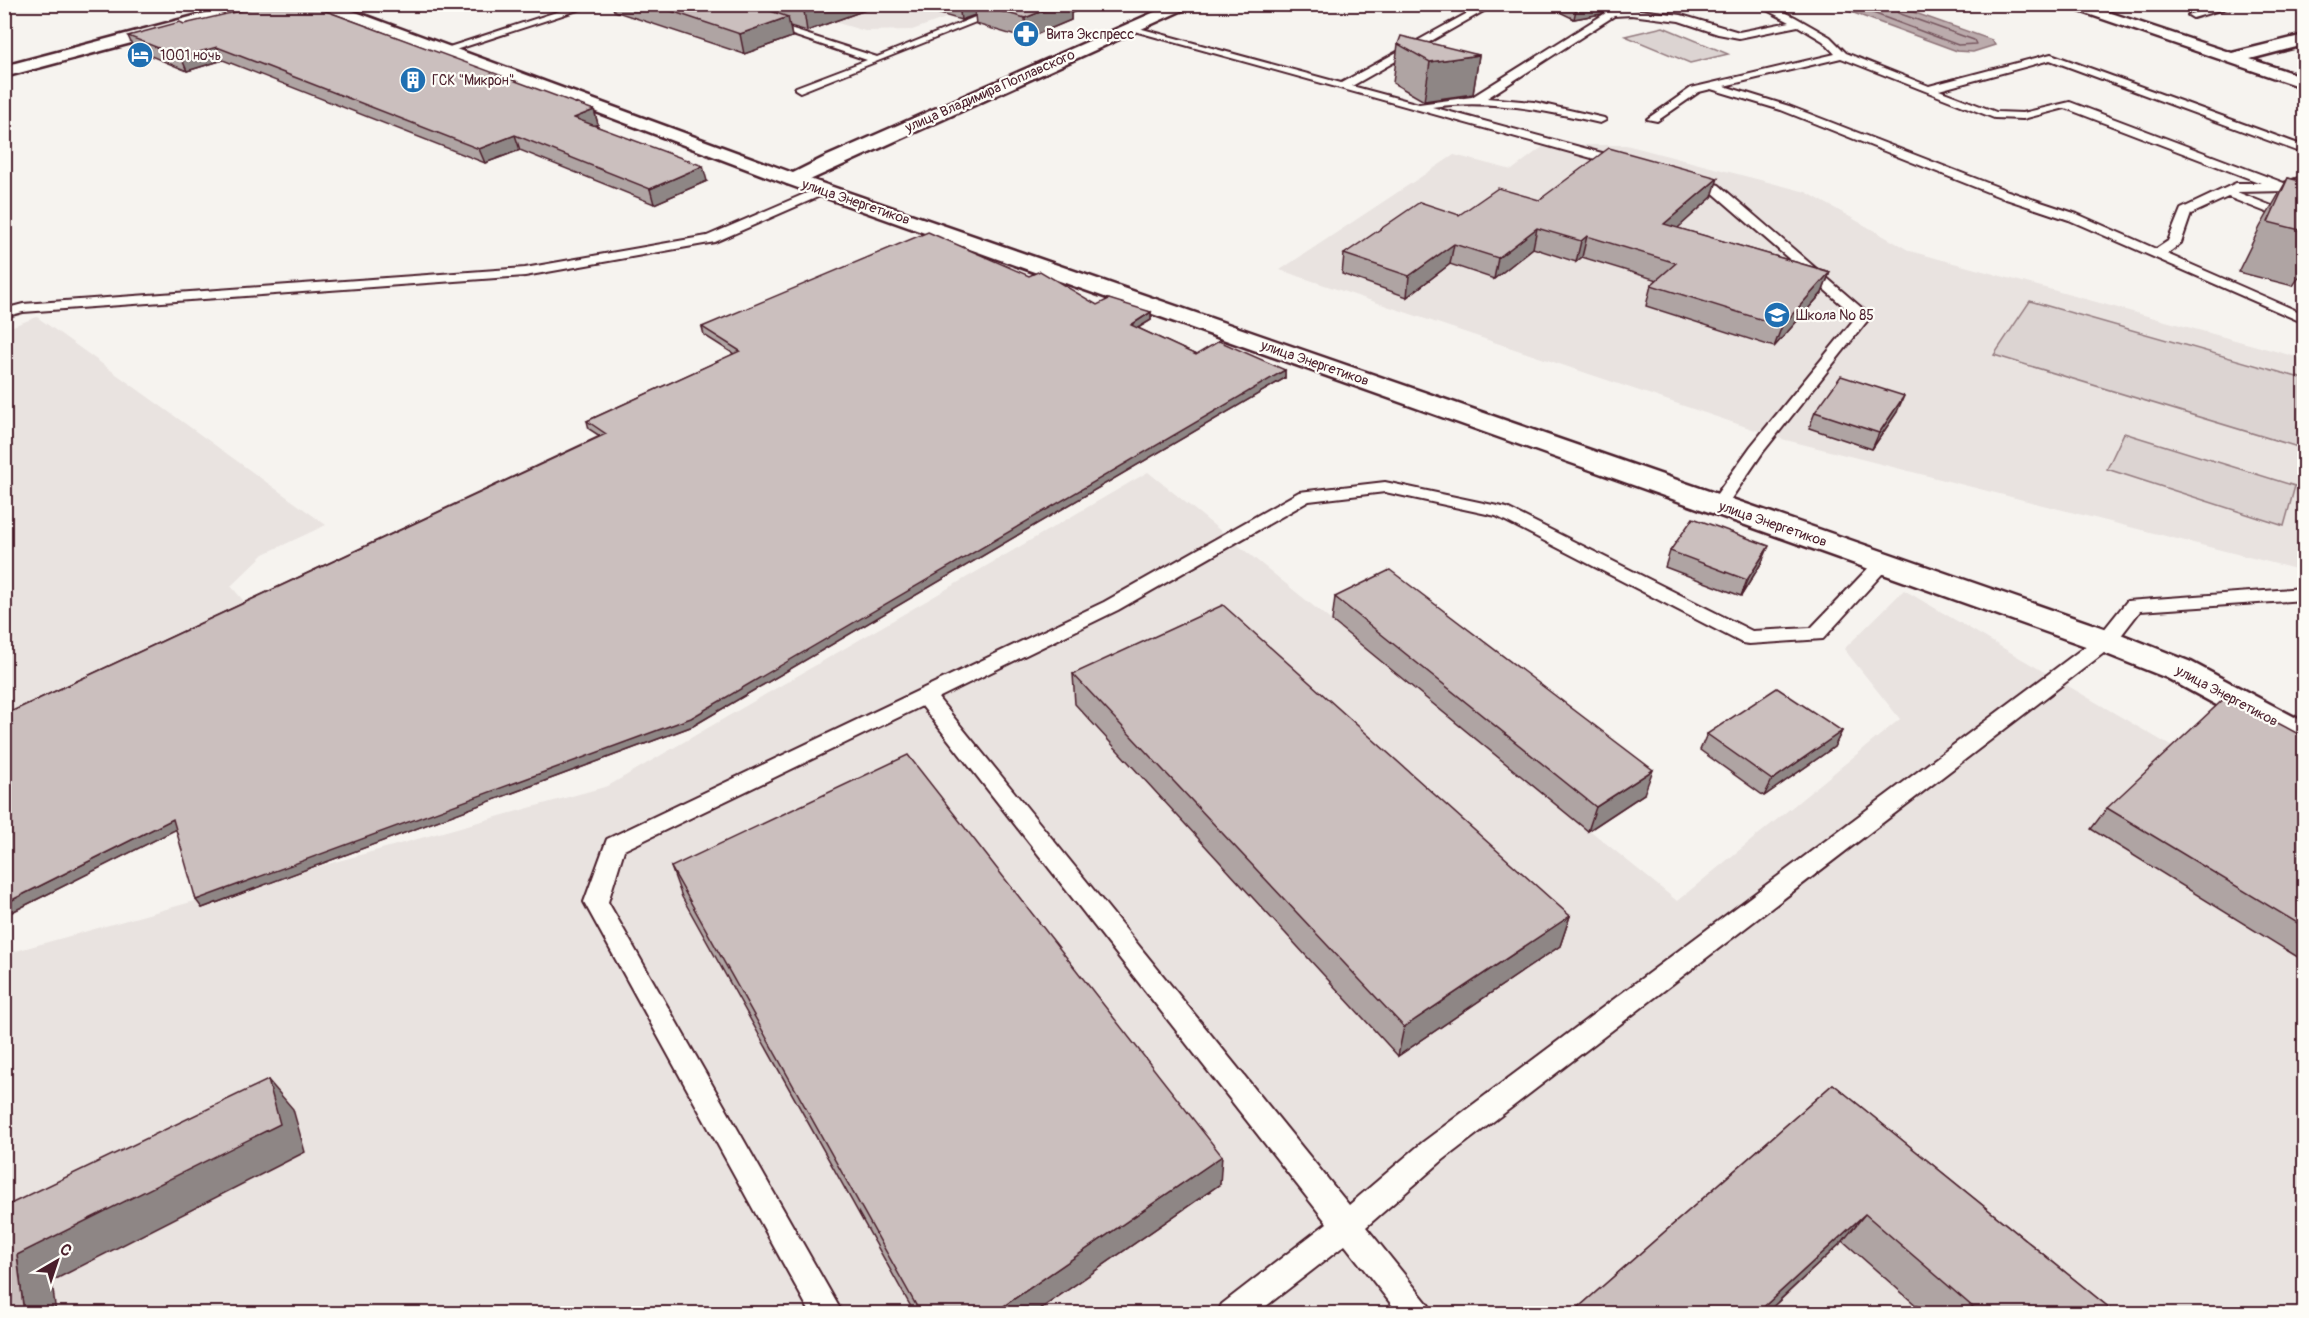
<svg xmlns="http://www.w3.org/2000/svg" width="2309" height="1318" font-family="Pangolin,sans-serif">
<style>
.built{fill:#e9e3e0}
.green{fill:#dcd4d2;stroke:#937a7e;stroke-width:1.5}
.water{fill:#bbabac;stroke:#8e7378;stroke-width:1.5}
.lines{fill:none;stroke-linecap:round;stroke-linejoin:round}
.shore{stroke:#77575f;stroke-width:1.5}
.lane-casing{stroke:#4a1f2b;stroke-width:4}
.street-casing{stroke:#4a1f2b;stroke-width:5}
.secondary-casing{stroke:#4a1f2b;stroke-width:5}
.lane{fill:#fdfcf7;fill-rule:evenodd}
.street{fill:#fdfcf7;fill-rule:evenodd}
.secondary{fill:#fdfcf7;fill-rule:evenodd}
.wall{fill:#afa4a3;stroke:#4a1f2b;stroke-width:1.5}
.shaded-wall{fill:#8e8685;stroke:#4a1f2b;stroke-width:1.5}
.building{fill:#cbbfbe;stroke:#4a1f2b;stroke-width:1.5}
.labels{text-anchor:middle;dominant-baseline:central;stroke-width:4.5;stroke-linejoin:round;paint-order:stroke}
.far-poi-label{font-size:14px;fill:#4a1f2b;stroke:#fdfcf7;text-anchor:start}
.far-street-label{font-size:14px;fill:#4a1f2b;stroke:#fdfcf7}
</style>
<rect width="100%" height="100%" fill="#f6f3ef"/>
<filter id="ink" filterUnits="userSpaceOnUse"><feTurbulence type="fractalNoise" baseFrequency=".0167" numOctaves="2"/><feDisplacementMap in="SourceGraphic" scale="12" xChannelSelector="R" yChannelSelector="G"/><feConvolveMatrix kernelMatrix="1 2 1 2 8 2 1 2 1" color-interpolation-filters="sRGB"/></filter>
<g filter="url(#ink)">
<path class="built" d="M776,5H983L912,30L865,31Z
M1545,145H1626L1806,192L1910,251L2304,359V571L1782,439L1280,270L1454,155L1512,170Z
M37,317L326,525L264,554L231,586L247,605L5,724V329Z
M1148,472L1677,901L1900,719L1844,649L1904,590L2304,824V1313L5,1314V954L608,786Z"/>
<path class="green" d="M1663,27L1728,54L1690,63L1625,36Z
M2030,301L2304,379V425L2298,447L1994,355Z
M2124,433L2295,486L2284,526L2107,469Z"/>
<path class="water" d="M1832,5H1893L1992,40L1995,45L1973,52L1957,51Z"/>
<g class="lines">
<path class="shore" d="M1849,4L1958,45L1976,44L1974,40L1898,13L1894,4"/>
<defs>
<path id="lane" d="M581,4H596L449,52L440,50Z
M1007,4H1021L800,92L795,89L796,87L867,60L760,24L768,22L877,57Z
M1484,4H1496L1352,86L1419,104L1472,97L1609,11L1631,9L1681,15L1739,32L1790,22L1755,4H1768L1795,17L1830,37L1846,53L1929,86L2051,54L2304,146V153L2300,152L2050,60L1939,90L1996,112L2023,113L2070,102L2284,183L2304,176V184L2286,191L2237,192L2304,219V227L2228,197L2191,214L2181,243L2167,254L2304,314V323L2069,220L2000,197L1781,110L1711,89L1699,92L1657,121L1647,119L1691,88L1835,54L1823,41L1798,26L1739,38L1718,34L1679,21L1631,15L1614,16L1487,98L1534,102L1604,118L1606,120L1600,123C1544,110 1489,99 1432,107L1628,160V166L1624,167L1127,29L1135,27L1341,83ZM1841,58L1994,118L2023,119L2065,108L2261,183H2236L2181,209L2168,241L2156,249L2077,214L2008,191L1789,106L1724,86Z
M2223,4H2240L2193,18L2188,15Z
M1690,177L1719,185L1871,316L1763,452L1724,509L1718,510L1709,505L1751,446L1856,317L1711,191L1686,184V178Z
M823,186L827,187V193L715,242L525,276L23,312L4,317V309L23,304L525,268L707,236Z
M1385,482L1507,508L1752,631L1811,628L1877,559L1883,557L1892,563L1823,639L1749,644L1742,643L1496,516L1385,492L1309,501L1118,610L938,698L1349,1205L1423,1142L2099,636L2127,601L2304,588V600L2140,611L2113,646L1443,1160L1366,1227L1428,1304L1433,1314H1399L1345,1245L1256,1314H1217L1222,1304L1327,1223L922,706L624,850L608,902L843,1314H811L584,902L607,839L1104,602L1299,492Z"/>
<path id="street" d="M310,4H334L801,176L2118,633L2191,662L2304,722V750L2292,746L2167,678L2094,649L787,184Z"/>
<path id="secondary" d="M240,4H268L266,7L4,77V66Z
M1173,4H1196L801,184H787L784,180L787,176L823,158Z
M2059,4H2084L2232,53L2304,35V45L2250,59L2304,77V88Z"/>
</defs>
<use href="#lane" class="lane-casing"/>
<use href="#street" class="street-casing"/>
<use href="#secondary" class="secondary-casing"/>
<use href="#lane" class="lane"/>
<use href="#street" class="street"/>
<use href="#secondary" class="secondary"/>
</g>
<path class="wall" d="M612,4H882L807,31L790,26L792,37L744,54L614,11Z
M905,4H1092L1071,13V20L1026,39L976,24L975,15L961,20Z
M1543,4H1643L1609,9L1601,14L1574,19Z
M184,24L594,110L598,124L596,126L707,181L654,204L520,150L485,163L223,60L187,71L134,49L128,36Z
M1398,44L1479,55L1473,94L1424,101L1393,83Z
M2288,178L2304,182V274L2302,277H2299L2293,286L2238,272L2260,227Z
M1712,197L1677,228L1830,272L1822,293L1774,347L1646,306L1651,285L1657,280L1582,257L1576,262L1533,248L1494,279L1450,264L1407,297L1342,274L1344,254L1459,215L1539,200Z
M1029,276L1097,305L1151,312V320L1138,328L1196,355L1285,370V378L693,726L202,908L176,829L4,916V715L600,436L589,429L587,421L734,354L704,335L702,327Z
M1815,412H1897L1872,449L1809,428Z
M1670,551L1762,562L1741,596L1665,567Z
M1335,597L1644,794L1588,831L1332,621Z
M1073,674L1570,916L1560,946L1398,1056L1075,704Z
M1842,731L1834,747L1764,796L1700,750L1707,734Z
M2304,737V961L2091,829L2107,808Z
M671,867L1220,1184L1033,1314H915L682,897Z
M1833,1084L2117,1314H1926L1843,1241L1765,1314H1571Z"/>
<path class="shaded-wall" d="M823,4H882L807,31L804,11Z
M959,4H1000L974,5L975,15L961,20Z
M1060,4H1092L1071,13V20L1026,39L1025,18Z
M1577,4H1643L1609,9L1601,14L1574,19Z
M788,17L792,37L744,54L740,34Z
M217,47L223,60L187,71L181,57Z
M1479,55L1473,94L1424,101L1430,62Z
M594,110L598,124L579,132L574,118Z
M515,135L520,150L485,163L479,149Z
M703,166L707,181L654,204L650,189Z
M1718,178L1712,197L1659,245L1664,224Z
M1537,228L1533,248L1494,279L1498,258Z
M1587,236L1582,257L1576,262L1581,241Z
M1454,244L1450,264L1407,297L1409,276Z
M1830,272L1822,293L1774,347L1782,326Z
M1151,312V320L1131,332V325Z
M1285,370V378L693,726L202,908L196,900Z
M1904,396L1897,412L1872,449L1879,433Z
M1769,546L1762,562L1741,596L1747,580Z
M1842,731L1834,747L1764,796L1772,780Z
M1653,770L1644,794L1588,831L1596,807Z
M173,819L179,828L4,916V904Z
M1570,916L1560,946L1398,1056L1404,1027Z
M268,1080L293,1109L305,1152L52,1281L56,1314H24L17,1255Z
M1222,1156L1220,1184L1033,1314H992Z
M1865,1214L1843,1241L1765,1314H1756Z"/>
<path class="building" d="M269,4H307L594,110L574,118L703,166L650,189L515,135L479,149L217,47L181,57L128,36L180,22L184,24Z
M650,4H751L788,17L740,34Z
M782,4H823L804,11Z
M974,4H1060L1025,18Z
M1401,36L1479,55L1430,62L1398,44Z
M1609,148L1718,178L1664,224L1830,272L1782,326L1651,285L1676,263L1587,236L1581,241L1537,228L1498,258L1454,244L1409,276L1344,254L1420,202L1459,215L1498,188L1539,200Z
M2288,178L2304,182V231L2268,222Z
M928,232L1029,276L1040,271L1097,305L1109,299L1151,312L1131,325L1196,355L1219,341L1285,370L691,718L196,900L173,819L4,904V715L606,434L587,421L740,351L702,327Z
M1841,376L1904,396L1879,433L1815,412Z
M1693,518L1769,546L1747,580L1670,551Z
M1390,570L1653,770L1596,807L1335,597Z
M1223,605L1570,916L1404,1027L1073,674Z
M1777,688L1842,731L1772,780L1707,734Z
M2227,696L2304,737V927L2107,808Z
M908,755L1222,1156L992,1314H921L671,867Z
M268,1080L280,1124L17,1255L24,1314H4V1207Z
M1833,1084L2117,1314H1981L1865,1214L1756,1314H1571Z"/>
</g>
<defs>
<symbol id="pharmacy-disc" viewBox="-11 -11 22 22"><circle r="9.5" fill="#1f6fb2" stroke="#fdfcf7"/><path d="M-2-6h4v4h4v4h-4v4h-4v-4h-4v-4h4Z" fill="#fff"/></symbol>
<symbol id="hotel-disc" viewBox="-11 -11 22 22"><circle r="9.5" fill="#1f6fb2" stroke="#fdfcf7"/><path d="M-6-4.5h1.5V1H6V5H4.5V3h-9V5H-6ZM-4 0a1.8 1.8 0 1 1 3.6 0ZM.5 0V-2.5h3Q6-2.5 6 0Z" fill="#fff"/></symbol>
<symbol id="building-disc" viewBox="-11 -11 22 22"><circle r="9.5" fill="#1f6fb2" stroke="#fdfcf7"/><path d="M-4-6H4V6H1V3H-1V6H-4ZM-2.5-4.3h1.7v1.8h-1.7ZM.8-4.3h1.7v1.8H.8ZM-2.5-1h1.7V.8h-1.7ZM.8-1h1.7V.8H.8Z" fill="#fff"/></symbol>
<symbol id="school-disc" viewBox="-11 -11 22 22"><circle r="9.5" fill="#1f6fb2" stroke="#fdfcf7"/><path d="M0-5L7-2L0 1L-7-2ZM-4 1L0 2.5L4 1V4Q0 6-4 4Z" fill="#fff"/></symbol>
</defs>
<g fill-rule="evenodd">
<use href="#pharmacy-disc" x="1011" y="19" width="30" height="30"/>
<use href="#hotel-disc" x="125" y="40" width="30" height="30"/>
<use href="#building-disc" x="398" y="65" width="30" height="30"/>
<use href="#school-disc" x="1762" y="300" width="30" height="30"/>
</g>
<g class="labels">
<g class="far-poi-label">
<text x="1046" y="34">Вита Экспресс</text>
<text x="160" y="55">1001 ночь</text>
<text x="432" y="80">ГСК "Микрон"</text>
<text x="1796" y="315">Школа № 85</text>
</g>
<g class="far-street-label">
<text transform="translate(990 91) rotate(-24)">улица Владимира Поплавского</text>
<text transform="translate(856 202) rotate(19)">улица Энергетиков</text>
<text transform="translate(1315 363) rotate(19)">улица Энергетиков</text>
<text transform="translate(1773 524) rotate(19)">улица Энергетиков</text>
<text transform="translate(2227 696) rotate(28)">улица Энергетиков</text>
</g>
</g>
<rect width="2309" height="1318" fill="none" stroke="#fdfcf7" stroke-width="24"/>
<rect x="12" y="12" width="2285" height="1294" fill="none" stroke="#4a1f2b" stroke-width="2" filter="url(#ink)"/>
<g transform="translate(57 1261) rotate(39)" stroke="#fdfcf7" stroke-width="4.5" paint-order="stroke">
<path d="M0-4.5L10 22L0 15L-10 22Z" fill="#4a1f2b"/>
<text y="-9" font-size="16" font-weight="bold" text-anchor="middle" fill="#4a1f2b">С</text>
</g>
</svg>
